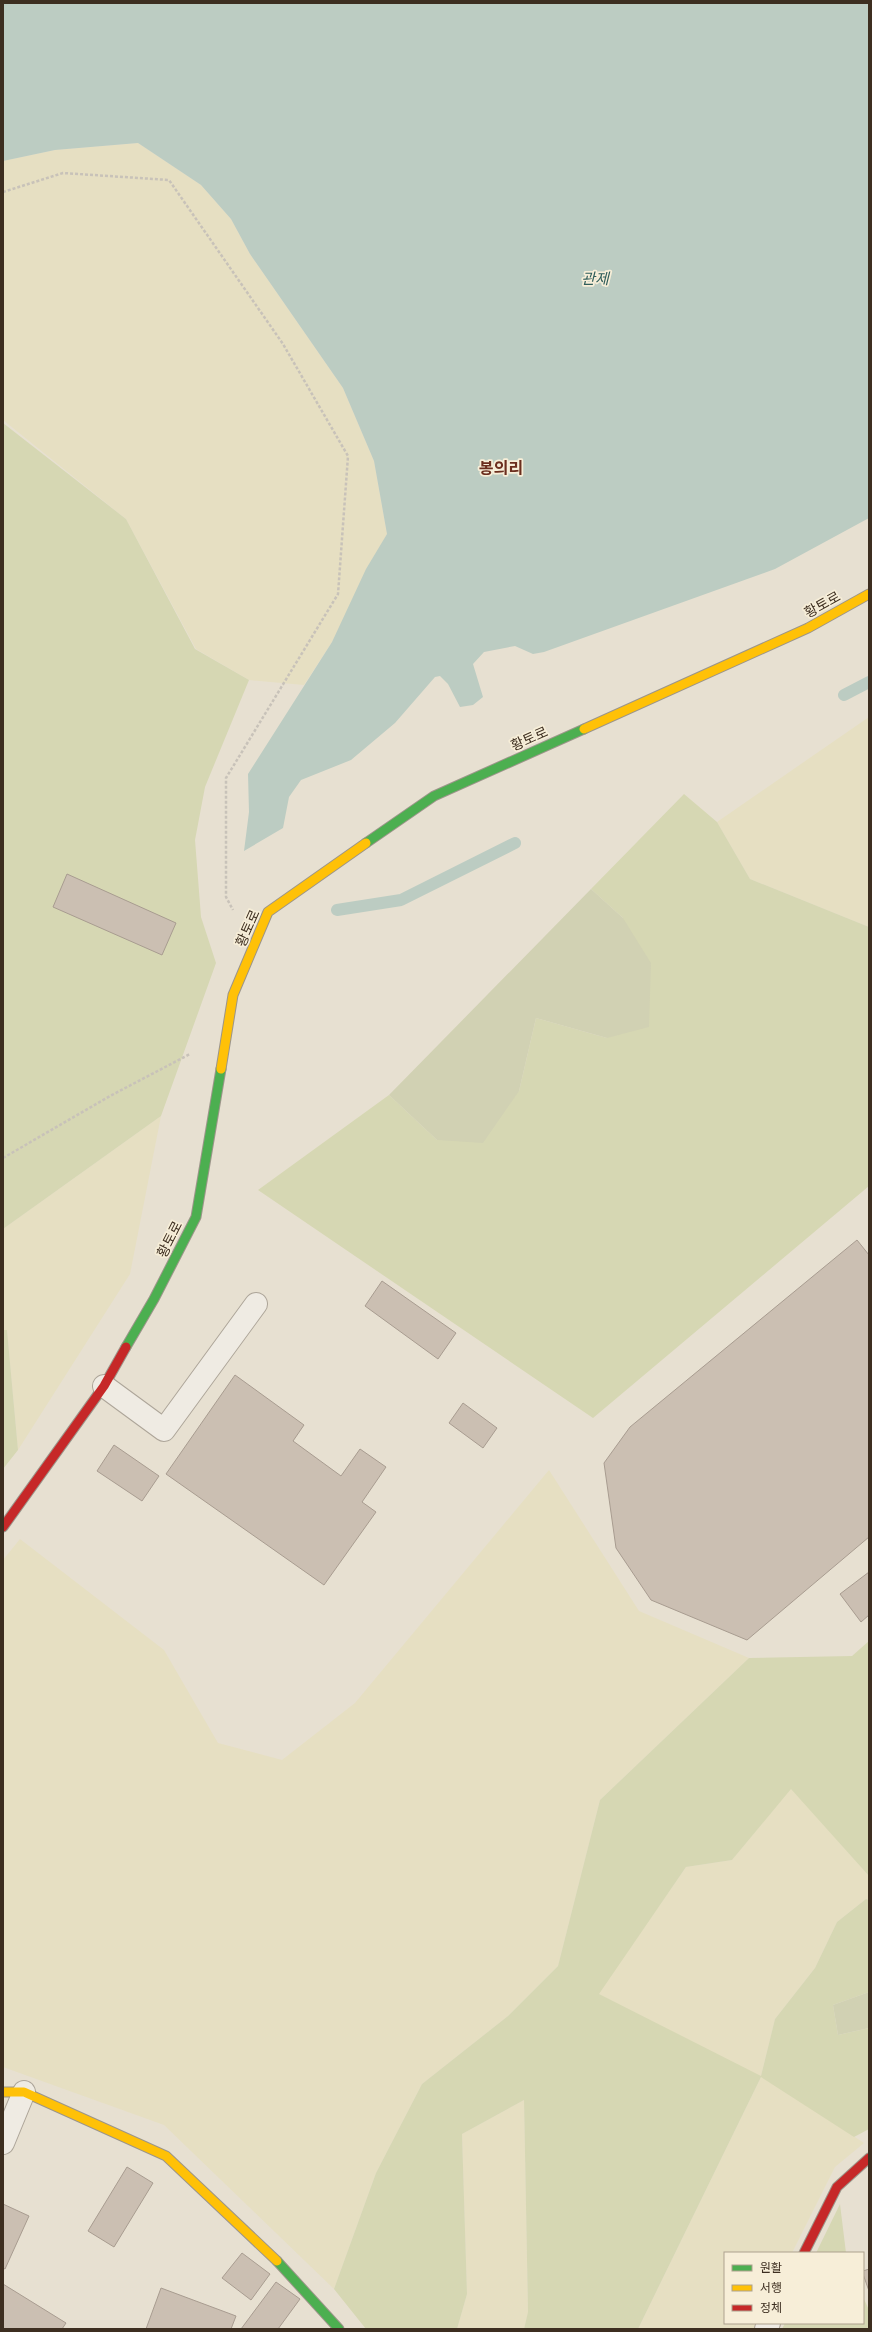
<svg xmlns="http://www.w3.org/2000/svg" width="872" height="2332" font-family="'Playfair Display','Noto Sans KR',serif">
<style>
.farmland{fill:#e6dfc2}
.green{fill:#d6d7b3}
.cemetery{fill:#d1d1b3}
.water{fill:#bcccc2}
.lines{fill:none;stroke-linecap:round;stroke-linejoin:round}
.stream{stroke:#bcccc2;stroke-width:12}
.building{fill:#cbbfb2;stroke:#a89c90}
.lane-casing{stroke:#ada599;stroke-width:24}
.street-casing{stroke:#ada599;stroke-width:24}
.fast-casing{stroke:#9c958a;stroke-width:11}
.slow-casing{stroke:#9c958a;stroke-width:11}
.jam-casing{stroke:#9c958a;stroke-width:11}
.path{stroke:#c8c2b9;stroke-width:2.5;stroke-dasharray:3 2;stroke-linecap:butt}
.lane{stroke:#efebe3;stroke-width:22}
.street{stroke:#efebe3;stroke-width:22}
.fast{stroke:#4caf50;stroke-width:9}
.slow{stroke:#ffc107;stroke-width:9}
.jam{stroke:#c62828;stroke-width:9}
.labels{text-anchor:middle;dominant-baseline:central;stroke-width:3.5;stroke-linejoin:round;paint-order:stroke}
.street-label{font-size:14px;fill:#3d2e20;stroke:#f7eed8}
.water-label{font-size:15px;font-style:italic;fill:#2f5d5a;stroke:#f7eed8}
.quarter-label{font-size:16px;font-weight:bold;fill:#6b2e1e;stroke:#f7eed8}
</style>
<rect width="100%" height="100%" fill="#e7e0d1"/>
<path class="farmland" d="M138,143L201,185L231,219L250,254L343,388L374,461L387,534L332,642L304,685L249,680L196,649L126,519L3,420V161L55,150Z
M869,717V927L750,879L717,822Z
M161,1116L130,1274L18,1450L7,1330H3V1229Z
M549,1470L639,1611L749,1658L600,1800L558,1966L508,2016L422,2084L376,2173L334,2289L164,2125L3,2067V1560L20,1539L164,1650L218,1743L282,1760L355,1703Z
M791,1788L869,1876V1900L866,1899L837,1922L815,1968L775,2019L761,2076L864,2143L835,2167L792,2253H725V2323H757L754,2329H638L761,2077L598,1994L686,1867L732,1860Z
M524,2100L528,2313L524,2329H457L467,2294L462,2134Z"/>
<path class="green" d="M3,423L126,519L195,649L249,680L205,787L195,840L201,917L216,963L161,1116L3,1229Z
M684,794L717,822L750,879L869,927V1186L593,1418L258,1190L389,1095L437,1140L519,1091L536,1018L607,1038L623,918L591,889Z
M3,1330H7L18,1450L3,1469Z
M869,1641V1876L791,1789L732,1860L686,1867L599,1994L761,2076L775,2019L815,1968L837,1922L866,1899L869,1900V1992L833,2005L838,2035L869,2028V2129L854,2137L761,2077L638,2329H524L528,2312L524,2100L462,2134L467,2294L457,2329H366L334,2289L376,2173L422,2084L508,2016L558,1966L600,1800L749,1658L852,1656Z
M840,2204L846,2253H816Z
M863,2297L869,2310V2329H782L785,2323H863Z"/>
<path class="cemetery" d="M591,889L623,918L651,963L649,1027L607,1038L536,1018L519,1091L483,1143L437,1140L389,1095Z
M869,1992V2028L838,2035L833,2005Z"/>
<path class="water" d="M3,3H869V518L775,569L544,652L533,654L515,646L484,652L473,664L483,697L473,705L460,707L448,684L440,676L435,677L395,723L351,760L301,780L289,797L283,828L244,851L249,812L248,774L332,642L366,569L387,534L374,461L343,388L250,254L231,219L201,185L138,143L55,150L3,161Z"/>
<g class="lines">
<path class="stream" d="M844,695L869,682
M337,910L401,900L515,843"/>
</g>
<path class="building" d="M67,874L176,923L162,955L53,907Z
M857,1240L869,1255V1537L747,1640L651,1600L616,1548L604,1463L630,1427Z
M382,1281L456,1333L438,1359L365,1306Z
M235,1375L304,1425L293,1441L341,1476L360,1449L386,1467L362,1502L376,1512L324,1585L166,1474Z
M463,1403L497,1428L483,1448L449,1423Z
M114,1445L159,1476L142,1501L97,1471Z
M869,1572V1615L861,1622L840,1594Z
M127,2167L153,2183L114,2247L88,2231Z
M3,2204L29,2216L5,2269L3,2268Z
M242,2253L270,2274L251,2300L222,2278Z
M869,2269V2291L863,2274V2271Z
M276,2282L300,2299L278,2329H241Z
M3,2284L66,2323L62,2329H3Z
M161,2288L236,2316L231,2329H146Z"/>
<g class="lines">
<defs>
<path id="lane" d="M104,1386L164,1430L256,1304"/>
<path id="street" d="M3,2143L24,2092
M766,2329L769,2323"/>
<path id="fast" d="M366,843L434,796L584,729
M126,1347L154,1299L196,1217L221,1069
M277,2261L339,2329"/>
<path id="slow" d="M584,729L808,628L869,594
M221,1069L233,995L268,912L366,843
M3,2092H24L166,2156L277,2261"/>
<path id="jam" d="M3,1527L104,1386L126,1347
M804,2253L837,2187L869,2158"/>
</defs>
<use href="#lane" class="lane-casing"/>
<use href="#street" class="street-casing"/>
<use href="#fast" class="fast-casing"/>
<use href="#slow" class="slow-casing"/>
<use href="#jam" class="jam-casing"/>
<path class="path" d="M3,192L63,173L169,180L283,344L348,456L338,594L226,778V897L233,910
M3,1158L110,1096L190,1054"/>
<use href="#lane" class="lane"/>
<use href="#street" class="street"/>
<use href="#fast" class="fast"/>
<use href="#slow" class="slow"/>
<use href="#jam" class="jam"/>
</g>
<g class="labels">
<g class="street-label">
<text transform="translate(822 604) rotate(-29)">황토로</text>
<text transform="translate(529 738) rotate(-24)">황토로</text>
<text transform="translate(247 928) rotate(-66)">황토로</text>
<text transform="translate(169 1239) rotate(-63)">황토로</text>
</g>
<g class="water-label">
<text x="595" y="278">관제</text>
</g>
<g class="quarter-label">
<text x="501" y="467">봉의리</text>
</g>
</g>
<rect width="872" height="2332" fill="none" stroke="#3d2e20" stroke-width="8"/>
<rect x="724" y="2252" width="140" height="72" fill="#f7eed8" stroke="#ada18e"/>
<rect x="732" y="2265" width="20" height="6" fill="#4caf50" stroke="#ada18e"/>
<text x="760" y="2272" font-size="12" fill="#3d2e20">원활</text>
<rect x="732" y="2285" width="20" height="6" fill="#ffc107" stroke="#ada18e"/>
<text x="760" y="2292" font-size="12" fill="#3d2e20">서행</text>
<rect x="732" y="2305" width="20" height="6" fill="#c62828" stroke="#ada18e"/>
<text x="760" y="2312" font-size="12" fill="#3d2e20">정체</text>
</svg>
